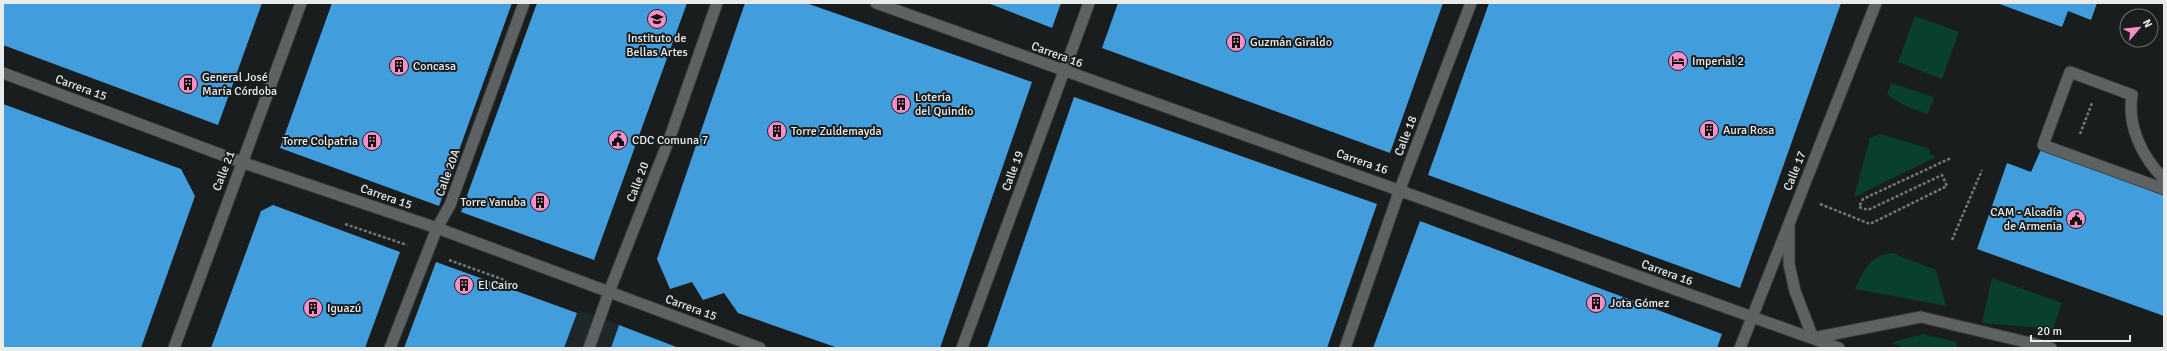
<svg xmlns="http://www.w3.org/2000/svg" width="2167" height="351" font-family="Signika,sans-serif">
<style>
.built{fill:#1e272a}
.green{fill:#09402d}
.building{fill:#429ddd}
.lines{fill:none;stroke-linecap:round;stroke-linejoin:round}
.service-casing{stroke:#37393a;stroke-width:13}
.pedestrian-casing{stroke:#37393a;stroke-width:13}
.minor-casing{stroke:#37393a;stroke-width:13}
.tertiary-casing{stroke:#37393a;stroke-width:13}
.path{stroke:#757879;stroke-width:2.5;stroke-dasharray:3 2;stroke-linecap:butt}
.service{stroke:#5e6263;stroke-width:11}
.pedestrian{stroke:#5e6263;stroke-width:11}
.minor{stroke:#5e6263;stroke-width:11}
.tertiary{stroke:#5e6263;stroke-width:11}
.labels{text-anchor:middle;dominant-baseline:central;stroke-width:4;stroke-linejoin:round;paint-order:stroke}
.poi-label{font-size:12px;fill:#e9ebeb;stroke:#1a1d1e;text-anchor:start}
.street-label{font-size:12px;fill:#e9ebeb;stroke:#1a1d1e}
</style>
<rect width="100%" height="100%" fill="#1a1d1e"/>
<path class="built" d="M578,310L619,325L611,348H564Z"/>
<path class="green" d="M1915,16L1959,32L1942,79L1898,62Z
M1891,83L1934,97L1928,114C1914,109 1899,105 1887,94Z
M1881,134L1930,149L1929,154L1936,157L1854,197L1870,138Z
M1892,253L1936,270L1946,306L1855,289C1864,271 1870,255 1892,253Z
M1992,278L2062,303L2053,329L1982,323Z
M1923,334L1956,342L1957,348H1905L1891,343Z"/>
<path class="building" d="M3,3H262L218,125L3,45Z
M332,3H512L439,206L280,148Z
M537,3H687L594,260L461,212Z
M745,3H806L1032,82L940,348H838L738,313L724,293L703,300L692,282L670,289L657,259Z
M988,3H1061L1052,28Z
M1118,3H1443L1390,153L1102,48Z
M1489,3H1841L1740,288L1428,175Z
M1997,3H2097L2091,20L2068,11L2062,27Z
M1074,97L1377,204L1327,348H987Z
M3,104L181,169L195,196L141,348H3Z
M2043,145L2164,189V316L1977,249L2007,163L2031,172Z
M273,205L400,252L365,348H211L261,211Z
M1420,221L1722,334L1717,348H1373Z
M436,262L577,313L564,348H404Z
M619,325L679,348H611Z"/>
<g class="lines">
<defs>
<path id="service" d="M1813,338L1921,317L2051,348"/>
<path id="pedestrian" d="M2164,179C2142,157 2127,126 2132,95L2070,72L2043,145L2164,189
M390,348L437,228L450,205L524,3
M589,348L609,292"/>
<path id="minor" d="M876,3L1839,348
M1789,227V264L1795,291L1813,338
M609,292L670,137L717,3
M962,348L1089,3
M1345,348L1400,189L1471,3
M1740,348L1876,3"/>
<path id="tertiary" d="M3,73L241,162L437,228L760,348
M174,348L301,3"/>
</defs>
<use href="#service" class="service-casing"/>
<use href="#pedestrian" class="pedestrian-casing"/>
<use href="#minor" class="minor-casing"/>
<use href="#tertiary" class="tertiary-casing"/>
<path class="path" d="M2080,134L2092,103
M1820,204L1870,224L1947,186L1942,175L1868,210L1859,207L1863,199L1951,158
M345,224L407,245
M1952,240L1982,170
M449,260L510,282"/>
<use href="#service" class="service"/>
<use href="#pedestrian" class="pedestrian"/>
<use href="#minor" class="minor"/>
<use href="#tertiary" class="tertiary"/>
</g>
<defs>
<symbol id="university-disc" viewBox="-11 -11 22 22"><circle r="9.5" fill="#f98fc9" stroke="#1a1d1e"/><path d="M0-5L7-2L0 1L-7-2ZM-4 1L0 2.5L4 1V4Q0 6-4 4Z" fill="#111"/></symbol>
<symbol id="building-disc" viewBox="-11 -11 22 22"><circle r="9.5" fill="#f98fc9" stroke="#1a1d1e"/><path d="M-4-6H4V6H1V3H-1V6H-4ZM-2.5-4.3h1.7v1.8h-1.7ZM.8-4.3h1.7v1.8H.8ZM-2.5-1h1.7V.8h-1.7ZM.8-1h1.7V.8H.8Z" fill="#111"/></symbol>
<symbol id="hotel-disc" viewBox="-11 -11 22 22"><circle r="9.5" fill="#f98fc9" stroke="#1a1d1e"/><path d="M-6-4.5h1.5V1H6V5H4.5V3h-9V5H-6ZM-4 0a1.8 1.8 0 1 1 3.6 0ZM.5 0V-2.5h3Q6-2.5 6 0Z" fill="#111"/></symbol>
<symbol id="civic-disc" viewBox="-11 -11 22 22"><circle r="9.5" fill="#f98fc9" stroke="#1a1d1e"/><path d="M-.6-6.5H3V-4.5H.6V-3L4-1V1h2V6H-6V1h2V-1L-.6-3ZM-1.2 2.5V6h2.4V2.5Z" fill="#111"/></symbol>
</defs>
<g fill-rule="evenodd">
<use href="#university-disc" x="646" y="8" width="22" height="22"/>
<use href="#building-disc" x="1225" y="31" width="22" height="22"/>
<use href="#hotel-disc" x="1667" y="50" width="22" height="22"/>
<use href="#building-disc" x="388" y="55" width="22" height="22"/>
<use href="#building-disc" x="177" y="73" width="22" height="22"/>
<use href="#building-disc" x="890" y="93" width="22" height="22"/>
<use href="#building-disc" x="1698" y="119" width="22" height="22"/>
<use href="#building-disc" x="766" y="120" width="22" height="22"/>
<use href="#civic-disc" x="607" y="129" width="22" height="22"/>
<use href="#building-disc" x="361" y="130" width="22" height="22"/>
<use href="#building-disc" x="529" y="191" width="22" height="22"/>
<use href="#civic-disc" x="2065" y="208" width="22" height="22"/>
<use href="#building-disc" x="453" y="274" width="22" height="22"/>
<use href="#building-disc" x="1585" y="292" width="22" height="22"/>
<use href="#building-disc" x="302" y="297" width="22" height="22"/>
</g>
<g class="labels">
<g class="poi-label">
<text x="657" y="38" text-anchor="middle">Instituto de<tspan x="657" dy="14">Bellas Artes</tspan></text>
<text x="1250" y="42">Guzmán Giraldo</text>
<text x="1692" y="61">Imperial 2</text>
<text x="413" y="66">Concasa</text>
<text x="202" y="77">General José<tspan x="202" dy="14">María Córdoba</tspan></text>
<text x="915" y="97">Lotería<tspan x="915" dy="14">del Quindío</tspan></text>
<text x="1723" y="130">Aura Rosa</text>
<text x="791" y="131">Torre Zuldemayda</text>
<text x="632" y="140">CDC Comuna 7</text>
<text x="358" y="141" text-anchor="end">Torre Colpatria</text>
<text x="526" y="202" text-anchor="end">Torre Yanuba</text>
<text x="2062" y="212" text-anchor="end">CAM - Alcadía<tspan x="2062" dy="14">de Armenia</tspan></text>
<text x="478" y="285">El Cairo</text>
<text x="1610" y="303">Jota Gómez</text>
<text x="327" y="308">Iguazú</text>
</g>
<g class="street-label">
<text transform="translate(1057 55) rotate(20)">Carrera 16</text>
<text transform="translate(81 88) rotate(20)">Carrera 15</text>
<text transform="translate(1406 136) rotate(-69)">Calle 18</text>
<text transform="translate(1362 162) rotate(19)">Carrera 16</text>
<text transform="translate(224 171) rotate(-69)">Calle 21</text>
<text transform="translate(1013 171) rotate(-70)">Calle 19</text>
<text transform="translate(1795 171) rotate(-68)">Calle 17</text>
<text transform="translate(448 173) rotate(-70)">Calle 20A</text>
<text transform="translate(638 182) rotate(-69)">Calle 20</text>
<text transform="translate(386 197) rotate(19)">Carrera 15</text>
<text transform="translate(1667 273) rotate(20)">Carrera 16</text>
<text transform="translate(691 308) rotate(20)">Carrera 15</text>
</g>
</g>
<rect width="2167" height="351" fill="none" stroke="#e9ebeb" stroke-width="8"/>
<g transform="translate(2139 28) rotate(62)"><circle r="19" fill="#1a1d1e" stroke="#6d6f70"/>
<path d="M0-3L7 15L0 10L-7 15Z" fill="#f98fc9"/>
<text y="-6" font-size="11" font-weight="bold" text-anchor="middle" fill="#e9ebeb">N</text>
</g>
<path d="M2031 335v6h99v-6" fill="none" stroke="#e9ebeb" stroke-width="2"/>
<text x="2037" y="335" font-size="12" fill="#e9ebeb" stroke="#1a1d1e" stroke-width="3" paint-order="stroke">20 m</text>
</svg>
